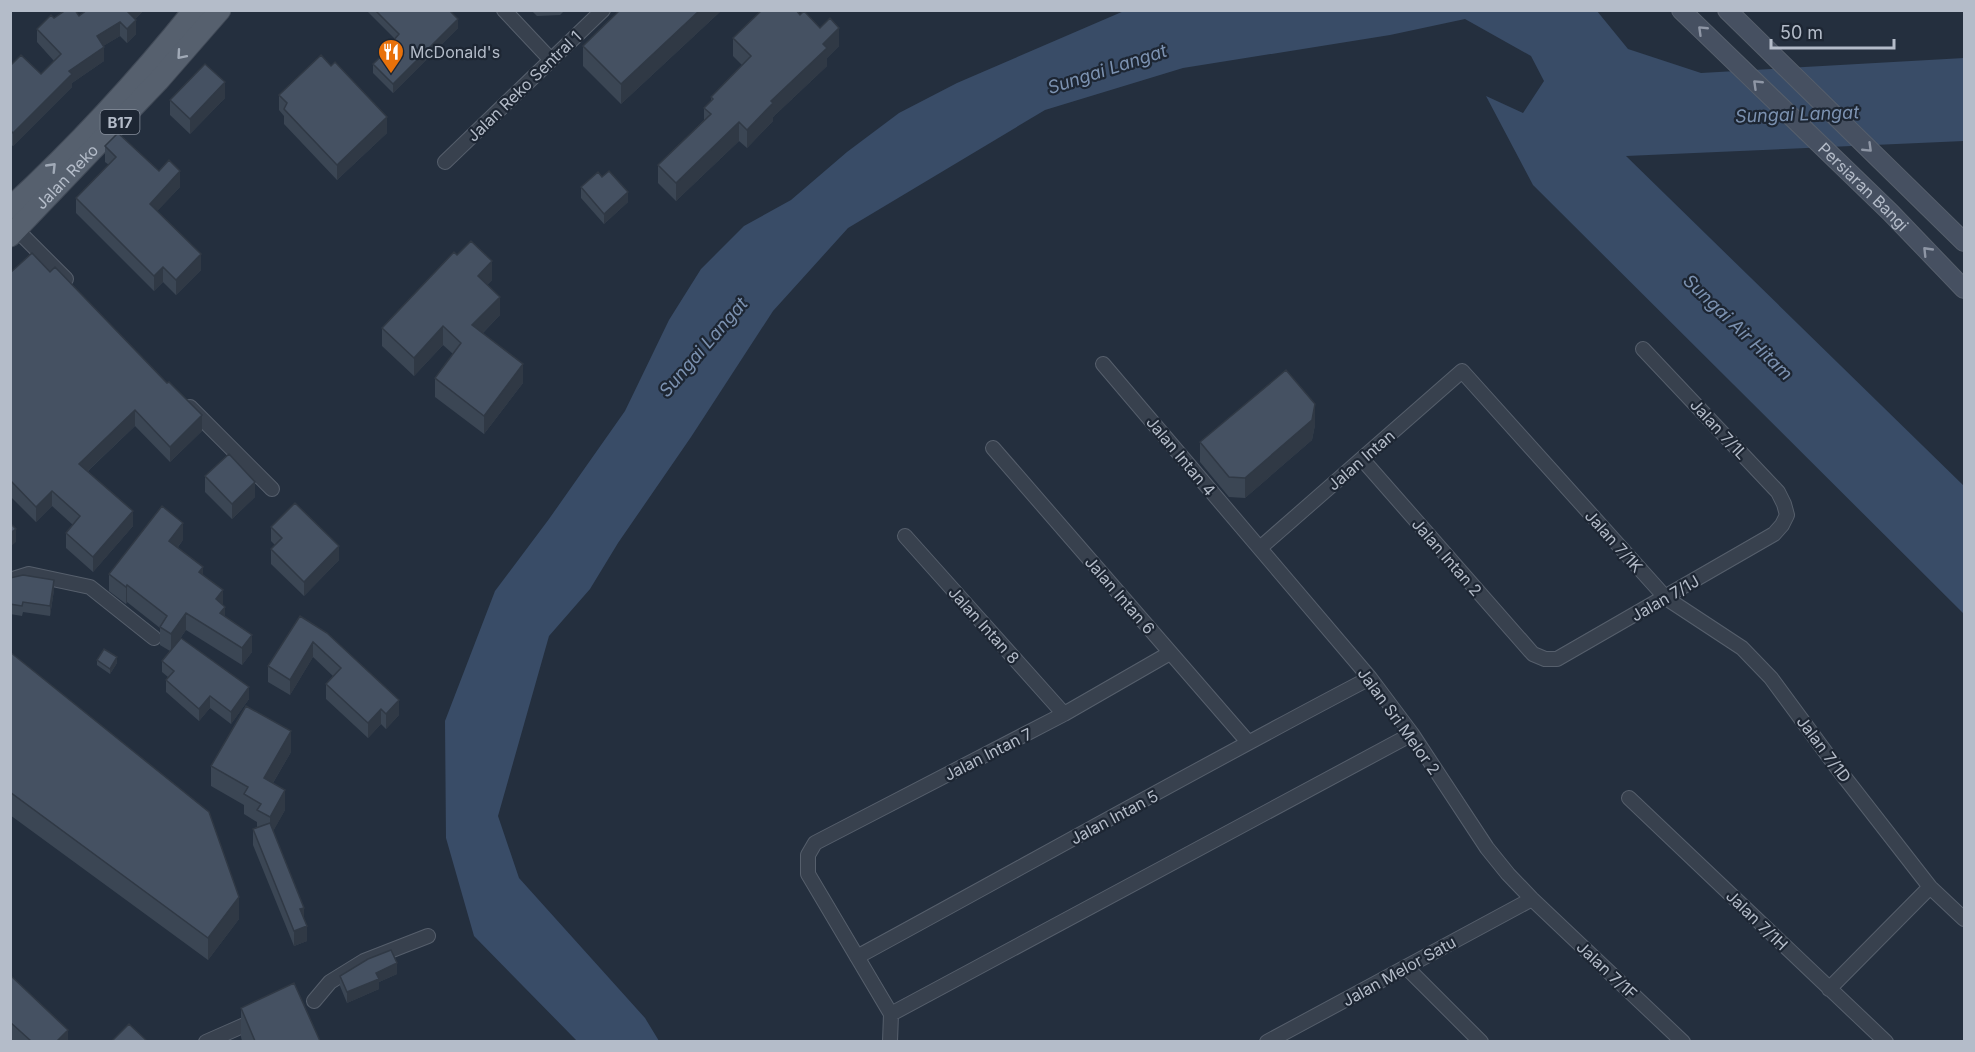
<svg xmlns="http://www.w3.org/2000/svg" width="1975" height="1052" font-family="Inter,sans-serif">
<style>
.water{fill:#394c67}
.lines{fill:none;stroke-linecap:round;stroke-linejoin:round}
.minor-casing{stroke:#565f6c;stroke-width:16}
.secondary-casing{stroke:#565f6c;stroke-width:20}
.primary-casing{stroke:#414a57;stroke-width:23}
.minor{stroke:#38414e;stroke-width:14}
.secondary{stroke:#465061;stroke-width:18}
.primary{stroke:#56606e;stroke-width:21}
.wall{fill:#3b4654}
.shaded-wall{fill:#303945}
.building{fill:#455162;stroke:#303945;stroke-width:1.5}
.oneway{stroke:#8e96a5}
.oneway2{stroke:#a1aab7}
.labels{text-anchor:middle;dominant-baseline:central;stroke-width:4.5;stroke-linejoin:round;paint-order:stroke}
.shield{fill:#1d2633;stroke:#878f9c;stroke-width:1.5}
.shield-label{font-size:15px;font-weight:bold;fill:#b4bcc9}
.poi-label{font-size:16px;fill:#b4bcc9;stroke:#1d2633;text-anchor:start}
.street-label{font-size:16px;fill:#b4bcc9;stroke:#1d2633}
.water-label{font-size:18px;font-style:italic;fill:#7c92b1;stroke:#1d2633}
</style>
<rect width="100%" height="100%" fill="#242f3e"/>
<path class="water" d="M1124,11H1597L1628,49L1701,73L1964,58V141L1626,156L1964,486V614L1533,185L1486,96L1523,113L1544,81L1531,56L1465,19L1390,35L1183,68L1045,110L848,228L773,311L691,437L618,543L590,589L549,636L498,816L519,878L645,1018L659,1041H577L474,936L446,838L445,721L495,591L549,519L625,411L669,320L701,269L744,226L791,200L847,152L899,113L957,83Z"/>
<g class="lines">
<defs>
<path id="minor" d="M504,10L551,60
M445,162L603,10
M17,230L66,279
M1103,364L1370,678L1412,734L1487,848L1508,874L1532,899L1683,1042
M190,407L272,489
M993,448L1248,742
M1362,459L1533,654L1545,659H1557L1774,534L1782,525L1787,515L1784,504L1778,492L1643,349
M905,536L1064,714
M1260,548L1462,371L1666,598L1742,648L1771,678L1835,765L1930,887L1964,919
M10,580L29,574L90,587L154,638
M1629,798L1886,1042
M857,957C1028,864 1198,768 1370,678
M1406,967L1481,1042
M1829,989L1930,887
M314,1001L330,982L364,961L428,936
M891,1014L808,874V855L815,843L1064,714L1170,653
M206,1042L256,1020
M890,1042L891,1014L1412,734
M1267,1042L1532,899"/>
<g id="secondary">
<path id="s1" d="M1681,10L1890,212L1964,289"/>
<path d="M1727,10L1964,242"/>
</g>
<g id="primary">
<path d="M10,208C76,147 138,80 194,10"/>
<path id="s2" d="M10,236L159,80L220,10"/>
</g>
</defs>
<use href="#minor" class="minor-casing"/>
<use href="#secondary" class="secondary-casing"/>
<use href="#primary" class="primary-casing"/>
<use href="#minor" class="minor"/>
<use href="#secondary" class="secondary"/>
<use href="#primary" class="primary"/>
</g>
<path class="wall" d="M87,10H144L135,19L136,34L127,43L120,36L103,46L104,61L72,83V87L13,146L10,144V66L41,74L54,61L37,42V29L54,18L79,16Z
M366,10H449L458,28L393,93L373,73V64L393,45V41L395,39Z
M531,10H565L560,15L537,16Z
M620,10H722L621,104L583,66V46Z
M820,28L839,46L827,58V66L773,117V121L747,148L739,141L676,201L658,183V165L704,120V108L711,101V97L742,65L733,56V38Z
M279,95L387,133L337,180L284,124V116L279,110Z
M225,98L190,134L170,115V100Z
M105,146L159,171L180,187L157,211L201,270L176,295L163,282L154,291L76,213V198L109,165L105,162Z
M581,187L628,202L604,224L581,198Z
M457,255L492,280L487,285L500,315L483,333L523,383L484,434L435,397V378L453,354L443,345L414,376L382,346V328Z
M10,273L202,431L170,462L135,426L88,471L133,526L93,572L66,548V533L73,525L52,506L36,522L10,496Z
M1315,425L1312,440L1245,498L1229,497L1200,462V442Z
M205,476L255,497L232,519L205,492Z
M271,527L339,560L304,596L271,564V549L275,545L271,541Z
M183,540L178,547L203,575L223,605L225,617L252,652L242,665L186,630L177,643L249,699L231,724L210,708L199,721L166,692V680L168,677L162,672V661L170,651L160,645V628L127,602L126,604L109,591V574Z
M10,578L54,590L50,616L23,612L22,616L10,614Z
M300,616L399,715L386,729L381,724L368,738L326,699V684L333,676L313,657L290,695L268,682V666Z
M10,652L239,919L208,960L10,815Z
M97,660L117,663L110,674L97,665Z
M291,752L273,783L285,810L273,831L304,920L307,941L294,946L253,845V829L257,828V822L244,814V805L211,786V766Z
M397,974L379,982V989L347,1003L340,986V976Z
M10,975L68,1041H10Z
M241,1008L320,1041H242L241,1037Z"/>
<path class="shaded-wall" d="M130,10H144L128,26V12Z
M700,10H722L621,104V84Z
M458,19V28L393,93V84Z
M136,20V34L127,43V29Z
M120,22V36L97,50V36Z
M839,28V46L827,58V66L773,117V121L747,148V130L771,101L823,44Z
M104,47V61L72,83V87L13,146V133L69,71Z
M225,82V98L190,134V119Z
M387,117V133L337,180V165Z
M739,122V141L676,201V183Z
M180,171V187L150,219V204Z
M628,192V202L604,224V214Z
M201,254V270L176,295V280Z
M492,261V280L478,294V276Z
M163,267V282L154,291V276Z
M500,297V315L472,344V325Z
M443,326V345L414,376V358Z
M523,364V383L484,434V416Z
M1315,404V425L1312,440L1245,498V478Z
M135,410V426L79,479V464Z
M202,415V431L170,462V447Z
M255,482V497L232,519V504Z
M52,491V506L36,522V507Z
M133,511V526L93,572V557Z
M183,523V540L169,558V541Z
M16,529V542L10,547V533Z
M339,546V560L304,596V582Z
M203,567V584L199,572Z
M54,580V590L50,616V606Z
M127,585V602L126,604V587Z
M223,590V607L216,599Z
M225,607V624L220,613Z
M186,613V630L171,651V634Z
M252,635V652L242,665V648Z
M313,642V657L290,695V680Z
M117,657V663L110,674V669Z
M249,687V699L231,724V712Z
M210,696V708L199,721V709Z
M399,700V715L386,729V714Z
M381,709V724L368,738V723Z
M291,731V752L264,798V778Z
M285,790V810L270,837V817Z
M239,897V919L208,960V938Z
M304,908V923L300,909Z
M307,926V941L294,946V931Z
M397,963V974L379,982V989L347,1003V992L376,973Z
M68,1030V1041H57Z"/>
<path class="building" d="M66,10H75L79,16L87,10H130L128,12L136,20L127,29L120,22L97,36L104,47L69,71L72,74L13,133L10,130V66L21,55L41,74L61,54L37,29L51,15L54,18Z
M375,10H449L458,19L393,84L373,64L395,43L393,41L399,34Z
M620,10H700L621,84L583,46Z
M762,10H796L800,15L804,11L820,28L830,18L839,28L823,44L827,48L771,101L773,103L747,130L739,122L676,183L658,165L711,114L704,108L713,99L711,97L751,56L733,38Z
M321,55L331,66L335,62L387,117L337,165L284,109L287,103L279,95Z
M205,64L225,82L190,119L170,100Z
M118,133L159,171L169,160L180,171L150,204L201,254L176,280L163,267L154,276L76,198L116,157L105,146Z
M609,171L628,192L604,214L581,187L598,172L602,177Z
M471,241L492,261L478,276L500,297L472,325L523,364L484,416L435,378L461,343L443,326L414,358L382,328L454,252L457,255Z
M32,253L50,272L55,267L167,383L169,382L202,415L170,447L135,410L79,464L133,511L93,557L66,533L80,516L52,491L36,507L10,480V273Z
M1286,370L1315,404L1312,420L1245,478L1229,477L1200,442Z
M229,454L255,482L232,504L205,476Z
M295,503L339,546L304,582L271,549L282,538L271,527Z
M162,506L183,523L169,541L203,567L199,572L223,590L216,599L225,607L220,613L252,635L242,648L186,613L171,634L160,627L167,616L127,585L126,587L109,574Z
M10,523L16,529L10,533Z
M23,575L54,580L50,606L23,602L22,606L10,604V578Z
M300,616L327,633L399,700L386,714L381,709L368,723L326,684L341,668L313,642L290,680L268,666Z
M181,638L249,687L231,712L210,696L199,709L166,680L174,671L162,661Z
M104,649L117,657L110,669L97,660Z
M10,652L209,812L239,897L208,938L10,792Z
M246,706L291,731L264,778L285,790L270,817L257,810L261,804L244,794L248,787L211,766Z
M270,823L304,908L300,909L307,926L294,931L253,829Z
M391,950L397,963L376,973L379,979L347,992L340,976L368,959Z
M10,975L68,1030L57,1041H31L10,1022Z
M294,983L320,1041H255L241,1008Z
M129,1024L147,1041H112Z"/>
<defs><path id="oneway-chevron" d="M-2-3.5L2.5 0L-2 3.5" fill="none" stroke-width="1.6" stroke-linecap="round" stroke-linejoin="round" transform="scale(1.5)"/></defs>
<g class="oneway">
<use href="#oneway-chevron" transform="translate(1702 30) rotate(-136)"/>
<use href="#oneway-chevron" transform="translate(1757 84) rotate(-136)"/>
<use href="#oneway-chevron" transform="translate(1868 148) rotate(44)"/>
<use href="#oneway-chevron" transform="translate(1927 251) rotate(-134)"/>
</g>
<g class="oneway2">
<use href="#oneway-chevron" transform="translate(181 55) rotate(131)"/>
<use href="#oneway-chevron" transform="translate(52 167) rotate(-46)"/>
</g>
<defs>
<symbol id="restaurant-pin" viewBox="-11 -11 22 30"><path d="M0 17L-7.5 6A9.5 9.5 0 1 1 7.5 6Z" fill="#e8710a" stroke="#1d2633"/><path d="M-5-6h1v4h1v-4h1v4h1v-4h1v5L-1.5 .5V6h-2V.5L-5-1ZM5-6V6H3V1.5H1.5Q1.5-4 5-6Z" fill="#fff"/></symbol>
</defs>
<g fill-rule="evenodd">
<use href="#restaurant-pin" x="376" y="37" width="30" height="40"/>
</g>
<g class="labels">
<rect class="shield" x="100.5" y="110" width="39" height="24" rx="4.5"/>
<g class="shield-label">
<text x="120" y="122">B17</text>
</g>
<g class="poi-label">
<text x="410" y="52">McDonald's</text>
</g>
<g class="street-label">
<text transform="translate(524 86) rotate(-44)">Jalan Reko Sentral 1</text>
<text stroke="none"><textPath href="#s2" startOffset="82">Jalan Reko</textPath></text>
<text stroke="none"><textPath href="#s1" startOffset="254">Persiaran Bangi</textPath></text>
<text transform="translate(1719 429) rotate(47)">Jalan 7/1L</text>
<text transform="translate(1181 456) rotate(50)">Jalan Intan 4</text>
<text transform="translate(1361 460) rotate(-41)">Jalan Intan</text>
<text transform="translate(1614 541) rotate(48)">Jalan 7/1K</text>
<text transform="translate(1447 557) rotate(49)">Jalan Intan 2</text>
<text transform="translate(1120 595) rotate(49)">Jalan Intan 6</text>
<text transform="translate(1665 598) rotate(-30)">Jalan 7/1J</text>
<text transform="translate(984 625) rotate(48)">Jalan Intan 8</text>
<text transform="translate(1399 721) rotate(54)">Jalan Sri Melor 2</text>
<text transform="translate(1824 749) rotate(53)">Jalan 7/1D</text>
<text transform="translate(988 754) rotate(-27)">Jalan Intan 7</text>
<text transform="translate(1114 817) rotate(-28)">Jalan Intan 5</text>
<text transform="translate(1757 920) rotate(44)">Jalan 7/1H</text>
<text transform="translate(1607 970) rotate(43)">Jalan 7/1F</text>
<text transform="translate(1399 971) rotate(-29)">Jalan Melor Satu</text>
</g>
<g class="water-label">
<text transform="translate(1107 69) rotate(-18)">Sungai Langat</text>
<text transform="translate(1797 114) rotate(-2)">Sungai Langat</text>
<text transform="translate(1738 327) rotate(44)">Sungai Air Hitam</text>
<text transform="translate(703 347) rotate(-49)">Sungai Langat</text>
</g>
</g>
<rect width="1975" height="1052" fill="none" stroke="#b4bcc9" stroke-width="24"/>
<path d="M1771 39v9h123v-9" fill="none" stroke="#b4bcc9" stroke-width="3"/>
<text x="1780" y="39" font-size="18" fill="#b4bcc9" stroke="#1d2633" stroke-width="4.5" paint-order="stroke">50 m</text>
</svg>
